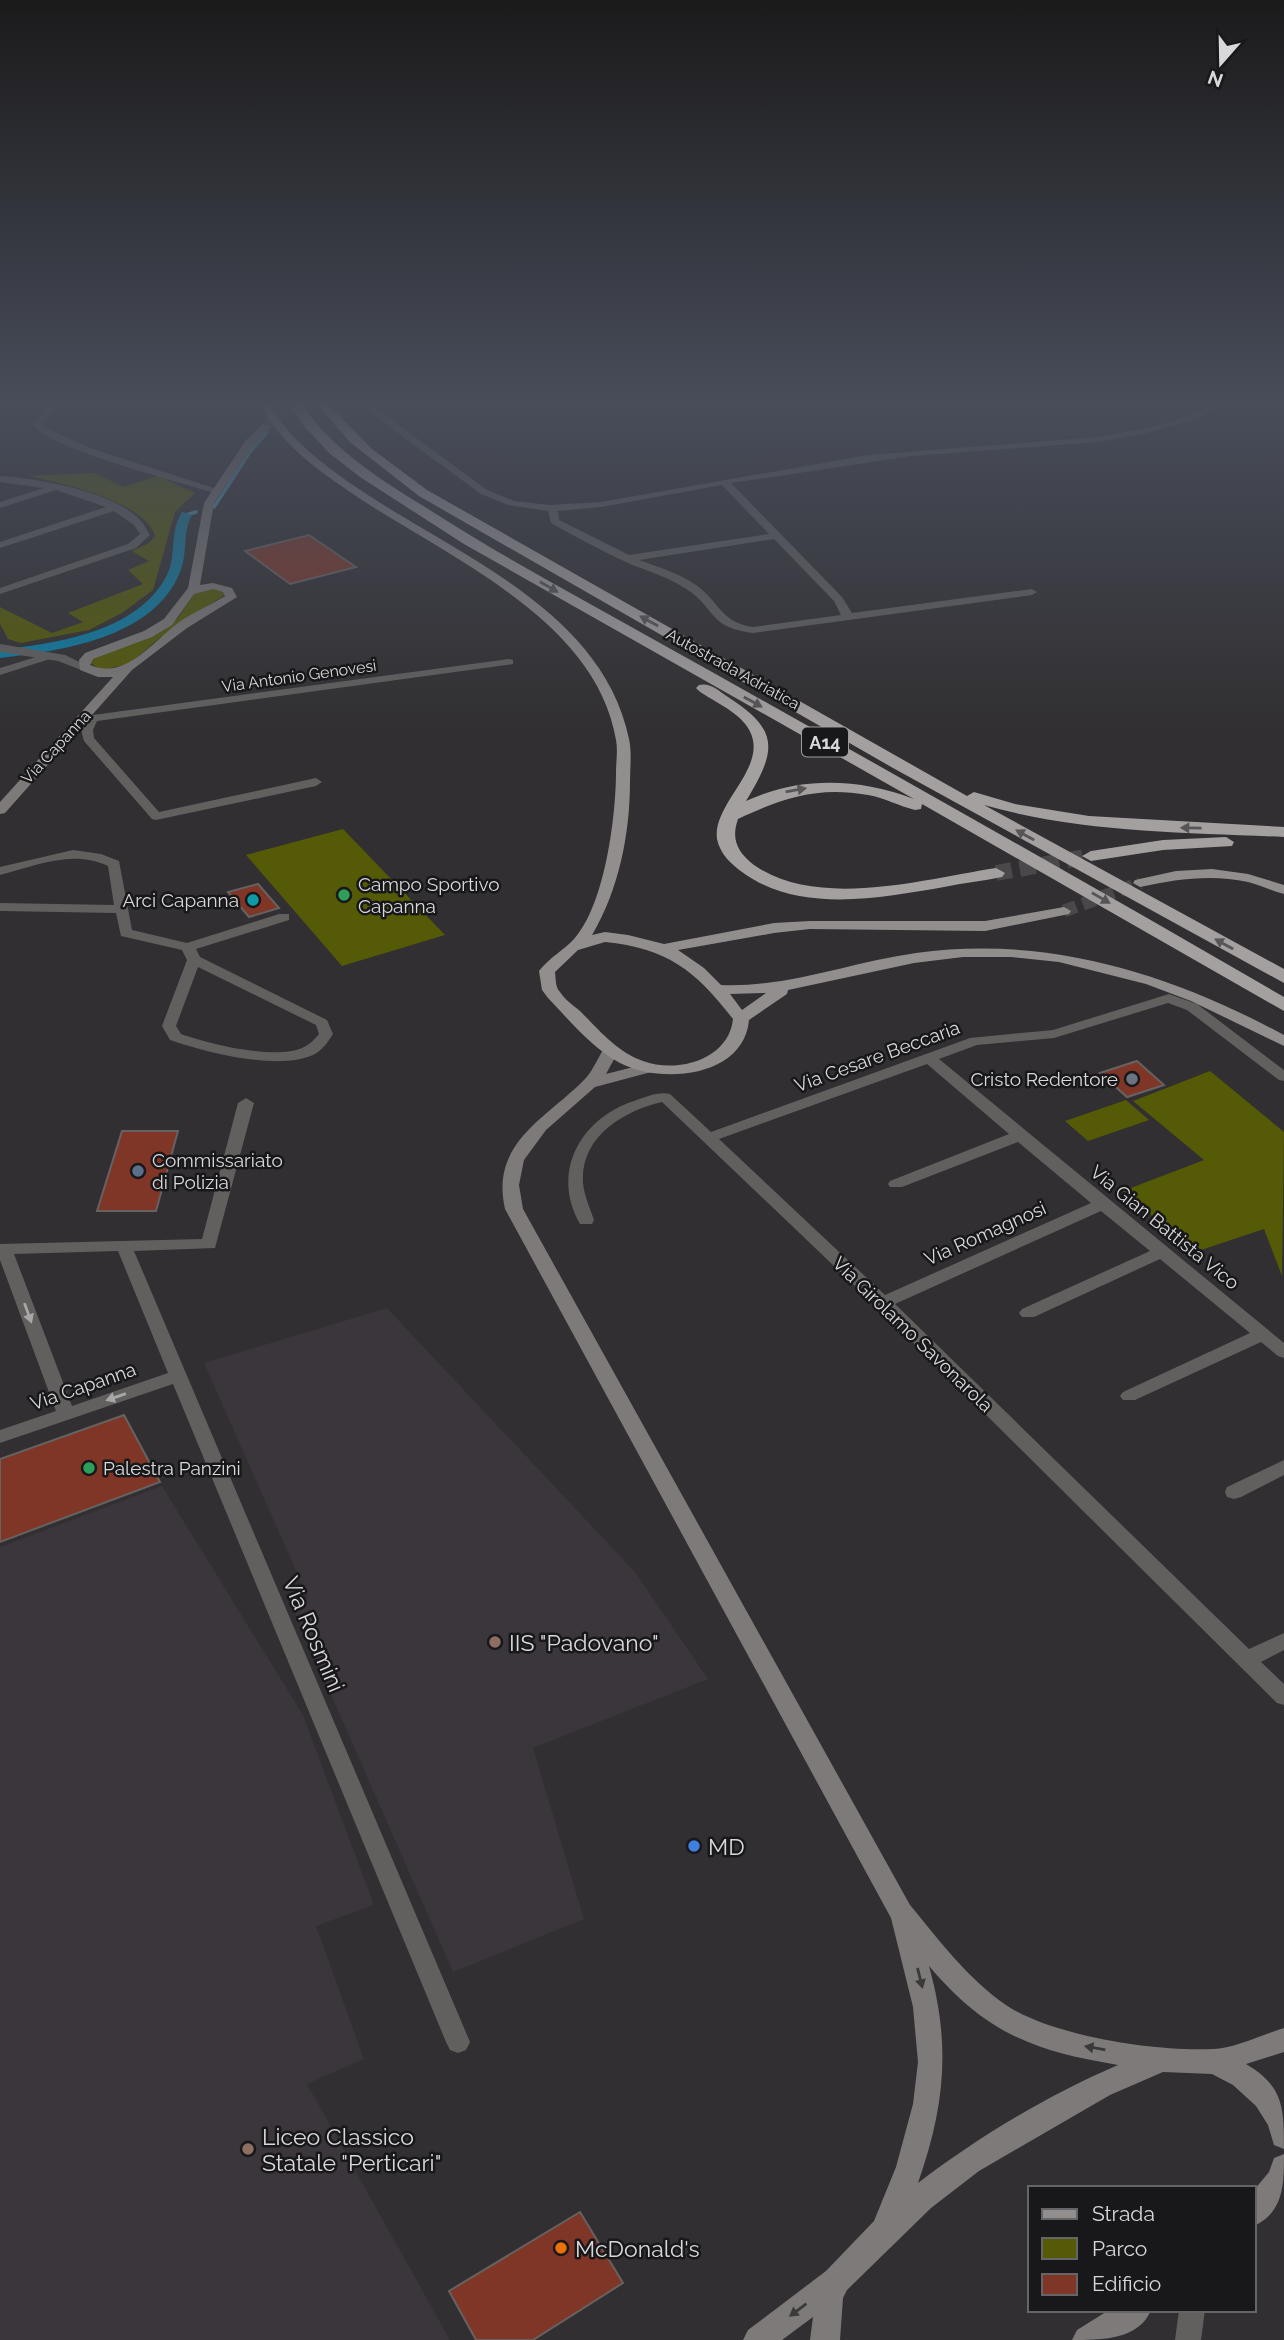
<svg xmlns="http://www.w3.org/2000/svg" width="1284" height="2340" font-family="Raleway,sans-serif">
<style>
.built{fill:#3b353c}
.green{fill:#555a07}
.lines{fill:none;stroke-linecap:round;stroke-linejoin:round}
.stream{stroke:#4999b4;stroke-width:3.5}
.canal{fill:#0c7ea4;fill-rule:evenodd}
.building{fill:#803627;stroke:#666261;stroke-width:2}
.secondary-tunnel{stroke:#4a484a;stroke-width:10;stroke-dasharray:10 5;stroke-linecap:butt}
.primary-tunnel{stroke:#4a484a;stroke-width:13;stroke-dasharray:13 7;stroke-linecap:butt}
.motorway-tunnel{stroke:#4a484a;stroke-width:16;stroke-dasharray:16 8;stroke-linecap:butt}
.minor{fill:#61605f;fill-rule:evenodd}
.tertiary{fill:#61605f;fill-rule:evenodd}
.secondary{fill:#7d7a79;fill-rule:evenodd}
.primary{fill:#928e8e;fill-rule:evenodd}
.motorway{fill:#a5a0a0;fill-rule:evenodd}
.oneway{fill:#575556}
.oneway2{fill:#a8a7a8}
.oneway3{fill:#3b3a3b}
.leisure-dot{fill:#2e9e5b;stroke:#181719;stroke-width:2.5}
.culture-dot{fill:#0f9aa8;stroke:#181719;stroke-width:2.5}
.worship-dot{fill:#6b7280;stroke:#181719;stroke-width:2.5}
.service-dot{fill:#5c6f8a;stroke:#181719;stroke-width:2.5}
.education-dot{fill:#8d6e63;stroke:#181719;stroke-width:2.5}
.shop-dot{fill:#3f7fe0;stroke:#181719;stroke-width:2.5}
.food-dot{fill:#e8710a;stroke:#181719;stroke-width:2.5}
.labels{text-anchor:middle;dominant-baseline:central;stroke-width:5;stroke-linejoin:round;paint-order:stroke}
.far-street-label{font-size:16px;fill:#d8d7d9;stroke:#181719}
.shield{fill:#181719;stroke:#9e9d9f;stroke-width:2}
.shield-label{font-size:18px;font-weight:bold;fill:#d8d7d9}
.poi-label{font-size:19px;fill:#d8d7d9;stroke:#181719;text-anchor:start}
.street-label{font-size:19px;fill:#d8d7d9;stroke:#181719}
.near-street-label{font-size:23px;fill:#d8d7d9;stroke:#181719}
.near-poi-label{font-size:23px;fill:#d8d7d9;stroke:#181719;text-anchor:start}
</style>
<rect width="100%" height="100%" fill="#312f31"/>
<path class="built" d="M387,1308L635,1572L708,1679L533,1748L584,1919L453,1972L292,1606L308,1598L204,1363Z
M162,1486L303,1715L374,1905L316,1926L364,2059L307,2084L450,2340H0V1547Z"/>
<path class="green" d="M95,473L123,487L158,476L195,493L175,512L153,590L122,613L89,630L21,643L8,639L0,624V607L52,633L83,622L68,613L143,584L128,570L149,561L132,551L149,543L155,536C146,502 61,483 30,476Z
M214,588L226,594L162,636L129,664L101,670L90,663L93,659L169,625L178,618L195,592Z
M343,829L445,935L342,966L246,855Z
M1210,1071L1284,1132L1282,1276L1264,1229L1195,1252L1123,1191L1204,1160L1133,1101Z
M1126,1100L1149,1120L1088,1141L1065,1121Z"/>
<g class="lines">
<path class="stream" d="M214,507L250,452L267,432
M186,515L196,512"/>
<path class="canal" d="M182,512L192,515C182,533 188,554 180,572C154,638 61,651 0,658V650C57,643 138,632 167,575C177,555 169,532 182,512Z"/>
</g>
<path class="building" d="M309,535L356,567L290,584L245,551Z
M258,884L279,908L249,917L228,892Z
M1137,1061L1164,1085L1127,1097L1100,1073Z
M122,1131H178L156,1211H97Z
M124,1415L160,1482L0,1542V1459Z
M580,2212L623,2283L533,2340H476L449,2291Z"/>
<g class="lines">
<path class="secondary-tunnel" d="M266,426L298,402"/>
<path class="primary-tunnel" d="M1064,911L1140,883"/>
<path class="motorway-tunnel" d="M996,873L1091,856"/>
<path class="minor" d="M51,402H60L43,421L42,425L45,428L93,449L220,490L212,492C175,481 54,450 33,425Z
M363,402H372L381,412L487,490L514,501L550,505L601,502L868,455L1098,437L1142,429L1183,418L1219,402H1231L1189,421L1143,434L1098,442L912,456L731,483L842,597L852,613L1032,589L1037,592L1032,595L753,633C706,627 717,607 683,587C666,576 647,571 628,563C602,551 576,537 551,523L548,511L508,505L481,494L375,416ZM722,485L769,534L629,555L559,520L558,511L601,507ZM774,539L834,601L841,615L753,627C720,622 720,602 696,585C679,573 658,567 639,560Z
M0,476C39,479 114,491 141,521C145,525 147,531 150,535L136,548L0,594V588L128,544L140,534L134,525L114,511L0,548V542L106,507L56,490L0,508V502L44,488L0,482Z
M49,653L55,656L53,658L0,675V668Z
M509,659L513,660V664L97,721L93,730L94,738L159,812L316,778L322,782L316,786L156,820L152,819L84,741L81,730L85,723L75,720L93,715Z
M73,850L101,854L119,861L132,930L187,943L279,914H289V920L196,949L200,957L327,1020L333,1034C328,1042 323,1049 315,1054C280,1072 205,1052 170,1040L162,1026L187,960L182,950L121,936L116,913L0,911V903L114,905L108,866C73,849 35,866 0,875V867ZM198,967L316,1025L319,1034C314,1040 309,1045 302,1048C274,1060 209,1044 181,1034L176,1026Z
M1169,994L1197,1004L1284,1070V1081L1279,1080L1187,1010L1168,1003L1054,1038L977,1045L939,1059L1284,1343V1358L1278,1356L1261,1342L1135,1400H1123L1120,1396L1123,1392L1250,1333L1160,1259L1034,1317H1022L1019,1313L1022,1309L1150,1251L1101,1211L895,1304L1249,1649L1284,1633V1650L1261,1662L1284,1684V1705L1277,1703L877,1307L662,1102C623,1111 580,1137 583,1183C584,1195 590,1208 594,1220L592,1224H580C550,1172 581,1118 634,1101C645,1097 659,1091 670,1094L711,1132L970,1038L1053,1030ZM927,1064L1009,1134L890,1181L888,1184L890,1187H902L1018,1142L1091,1203L885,1295L719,1139Z
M246,1098L254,1103L215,1248L134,1251L470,2042L466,2050L458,2053L450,2050L446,2042L173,1384L0,1443V1430L56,1411L0,1260V1244L202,1239L238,1103ZM118,1251L168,1373L72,1406L14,1254Z
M1284,1460V1475L1241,1497L1234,1499L1227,1497L1225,1492L1227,1487Z
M1179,2310H1205L1201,2340H1175Z"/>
<path class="tertiary" d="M0,644L65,655L90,667L84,671L58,661L0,652Z"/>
<path class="secondary" d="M263,424L271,426L254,444L214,503L200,585L213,583L232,588L237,597L187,628L132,670L5,813L0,814V802L113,677H98L80,670L79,660L85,653L144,631L164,619L188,588L204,503L246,440ZM213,589L223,592L225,596C211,605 196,611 182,620C154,639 127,681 90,665L93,659L152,637L172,625L194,594Z
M611,1045L619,1050L606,1074L649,1063L657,1068L655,1071L595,1087L546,1130L524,1160L519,1185L523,1209L910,1905C939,1940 968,1979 1006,2005C1051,2036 1157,2052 1213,2049C1233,2049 1264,2034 1284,2028V2052L1246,2064C1284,2086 1284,2109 1284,2149L1274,2145L1268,2125L1256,2106L1233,2085L1212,2074L1163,2072L1110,2095L979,2171L931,2208L847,2290L843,2298L840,2340H810L813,2317L782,2340H743L748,2330L826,2271L874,2221L896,2167L913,2104L918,2062L913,2007L891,1918L505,1209C490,1142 546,1119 585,1079C594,1069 598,1057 605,1047ZM929,1966C986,2033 1033,2051 1118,2065C1048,2095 978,2137 918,2183C945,2106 951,2045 929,1966Z
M1284,2154C1284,2184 1284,2212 1254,2226V2190L1269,2172L1274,2158Z
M1109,2310H1151C1139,2340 1101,2340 1072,2340L1077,2330Z"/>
<path class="primary" d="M259,402H269C286,436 317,459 347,481C446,551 602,606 629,739C632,752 630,768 630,782C630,833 619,890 592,935L605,932L628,935L664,944L774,923L810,921H985L1064,907L1071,911L1069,914L985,931L810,929L774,933L678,950L704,968L721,985C789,988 850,962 916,953C1047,935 1169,973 1284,1035V1046L1191,1001L1146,984L1059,962L1011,957H963L914,963L788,990L787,994L749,1020C744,1077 662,1085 620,1063C593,1049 569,1020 548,998L542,990L539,971C550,957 564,950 574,939C605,905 616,816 616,772C616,762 618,750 616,740C595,613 433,552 340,485C308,463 277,438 259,402ZM605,942C667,948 696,971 733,1019C729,1059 678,1074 643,1061C617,1052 599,1030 580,1011C573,1005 565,1000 560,992C555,987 556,979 555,972L578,950ZM766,993L742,1010L730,994Z
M1212,869L1248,874L1284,885V894C1272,891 1260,885 1248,882C1212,874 1176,879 1140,887L1133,883L1135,880L1176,871Z"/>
<path class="motorway" d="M289,402H300C334,452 383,481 433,512C509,561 590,603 669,648C875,763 1080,879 1284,997V1011L922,804L921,809L915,810C899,806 885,798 868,795C817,786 783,798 738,819C731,839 737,852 754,865C818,910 924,879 996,868L1005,873L1002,877C983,881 963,883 944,887C880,898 799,914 742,872C731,864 720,854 717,839C712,801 775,764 746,725C736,711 713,701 699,691L696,688L699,685C710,682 719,691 728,697C781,731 776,751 746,801C800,776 859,778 914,799L464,544L360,477L329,453L304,426Z
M315,402H326L372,449L427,490L967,796L974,792L1015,804L1089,816L1284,827V837C1183,832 1082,833 984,805L1284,969V983L893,768L419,496L351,443Z
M1226,837L1234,842L1232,846L1163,850L1091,861L1082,856L1091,851L1163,840Z"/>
</g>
<defs><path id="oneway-solid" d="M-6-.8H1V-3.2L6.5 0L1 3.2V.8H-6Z" transform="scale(1.75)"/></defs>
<g class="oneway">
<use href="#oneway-solid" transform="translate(549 587) rotate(30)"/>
<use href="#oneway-solid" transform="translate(649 621) rotate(-151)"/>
<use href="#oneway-solid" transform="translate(753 702) rotate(29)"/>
<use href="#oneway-solid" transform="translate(796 790) rotate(-10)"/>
<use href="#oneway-solid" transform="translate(1191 828) rotate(-179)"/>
<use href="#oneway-solid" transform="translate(1025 835) rotate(-151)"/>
<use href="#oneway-solid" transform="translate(1101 898) rotate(30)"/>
<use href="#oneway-solid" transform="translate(1224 944) rotate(-151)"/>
</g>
<g class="oneway2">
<use href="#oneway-solid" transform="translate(28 1313) rotate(70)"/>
<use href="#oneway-solid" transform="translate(116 1397) rotate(161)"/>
</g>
<g class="oneway3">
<use href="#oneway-solid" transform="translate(920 1978) rotate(76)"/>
<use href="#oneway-solid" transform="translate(1095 2048) rotate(-170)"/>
<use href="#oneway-solid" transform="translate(798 2310) rotate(143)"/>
</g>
<linearGradient id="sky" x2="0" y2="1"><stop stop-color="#1b1a1b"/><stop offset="0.55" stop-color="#484d5a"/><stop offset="1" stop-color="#484d5a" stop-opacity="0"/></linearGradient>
<rect width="1284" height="730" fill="url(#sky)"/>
<g class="leisure-dot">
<circle cx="344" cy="895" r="7"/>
<circle cx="89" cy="1468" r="7"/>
</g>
<circle class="culture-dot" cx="253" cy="900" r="7"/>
<circle class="worship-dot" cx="1132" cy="1079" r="7"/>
<circle class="service-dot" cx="138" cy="1171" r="7"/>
<g class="education-dot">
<circle cx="495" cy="1642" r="7"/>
<circle cx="248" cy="2149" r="7"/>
</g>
<circle class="shop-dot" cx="694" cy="1846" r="7"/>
<circle class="food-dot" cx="561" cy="2248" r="7"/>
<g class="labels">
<g class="far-street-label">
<text transform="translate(733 669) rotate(29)">Autostrada Adriatica</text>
<text transform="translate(299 676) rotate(-8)">Via Antonio Genovesi</text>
<text transform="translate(56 747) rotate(-47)">Via Capanna</text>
</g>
<rect class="shield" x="802" y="727.5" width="46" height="29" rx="5"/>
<g class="shield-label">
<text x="825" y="742">A14</text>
</g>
<g class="poi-label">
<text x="358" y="884">Campo Sportivo<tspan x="358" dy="22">Capanna</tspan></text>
<text x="239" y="900" text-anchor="end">Arci Capanna</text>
<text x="1118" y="1079" text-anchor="end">Cristo Redentore</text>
<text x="152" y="1160">Commissariato<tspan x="152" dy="22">di Polizia</tspan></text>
<text x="103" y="1468">Palestra Panzini</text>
</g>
<g class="street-label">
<text transform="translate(877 1056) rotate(-20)">Via Cesare Beccaria</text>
<text transform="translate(1165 1227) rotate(39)">Via Gian Battista Vico</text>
<text transform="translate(985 1233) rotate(-24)">Via Romagnosi</text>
<text transform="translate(913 1334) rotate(44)">Via Girolamo Savonarola</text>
<text transform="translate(83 1386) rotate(-19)">Via Capanna</text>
</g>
<g class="near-street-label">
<text transform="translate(314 1634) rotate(67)">Via Rosmini</text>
</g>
<g class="near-poi-label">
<text x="509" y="1642">IIS "Padovano"</text>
<text x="708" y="1846">MD</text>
<text x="262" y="2136">Liceo Classico<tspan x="262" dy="26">Statale "Perticari"</tspan></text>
<text x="575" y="2248">McDonald's</text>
</g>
</g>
<rect x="1028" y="2186" width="228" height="126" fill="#181719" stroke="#656466" stroke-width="2"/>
<rect x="1042" y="2209" width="35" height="10" fill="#928e8e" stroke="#656466" stroke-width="2"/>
<text x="1092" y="2221" font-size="21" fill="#d8d7d9">Strada</text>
<rect x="1042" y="2238" width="35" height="21" fill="#555a07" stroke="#656466" stroke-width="2"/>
<text x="1092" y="2256" font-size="21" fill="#d8d7d9">Parco</text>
<rect x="1042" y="2274" width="35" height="21" fill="#803627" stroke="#656466" stroke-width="2"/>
<text x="1092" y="2291" font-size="21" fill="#d8d7d9">Edificio</text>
<g transform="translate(1221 63) rotate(200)" stroke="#181719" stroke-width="5" paint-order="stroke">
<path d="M0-5L12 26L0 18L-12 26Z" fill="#d8d7d9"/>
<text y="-10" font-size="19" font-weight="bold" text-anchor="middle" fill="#d8d7d9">N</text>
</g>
</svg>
